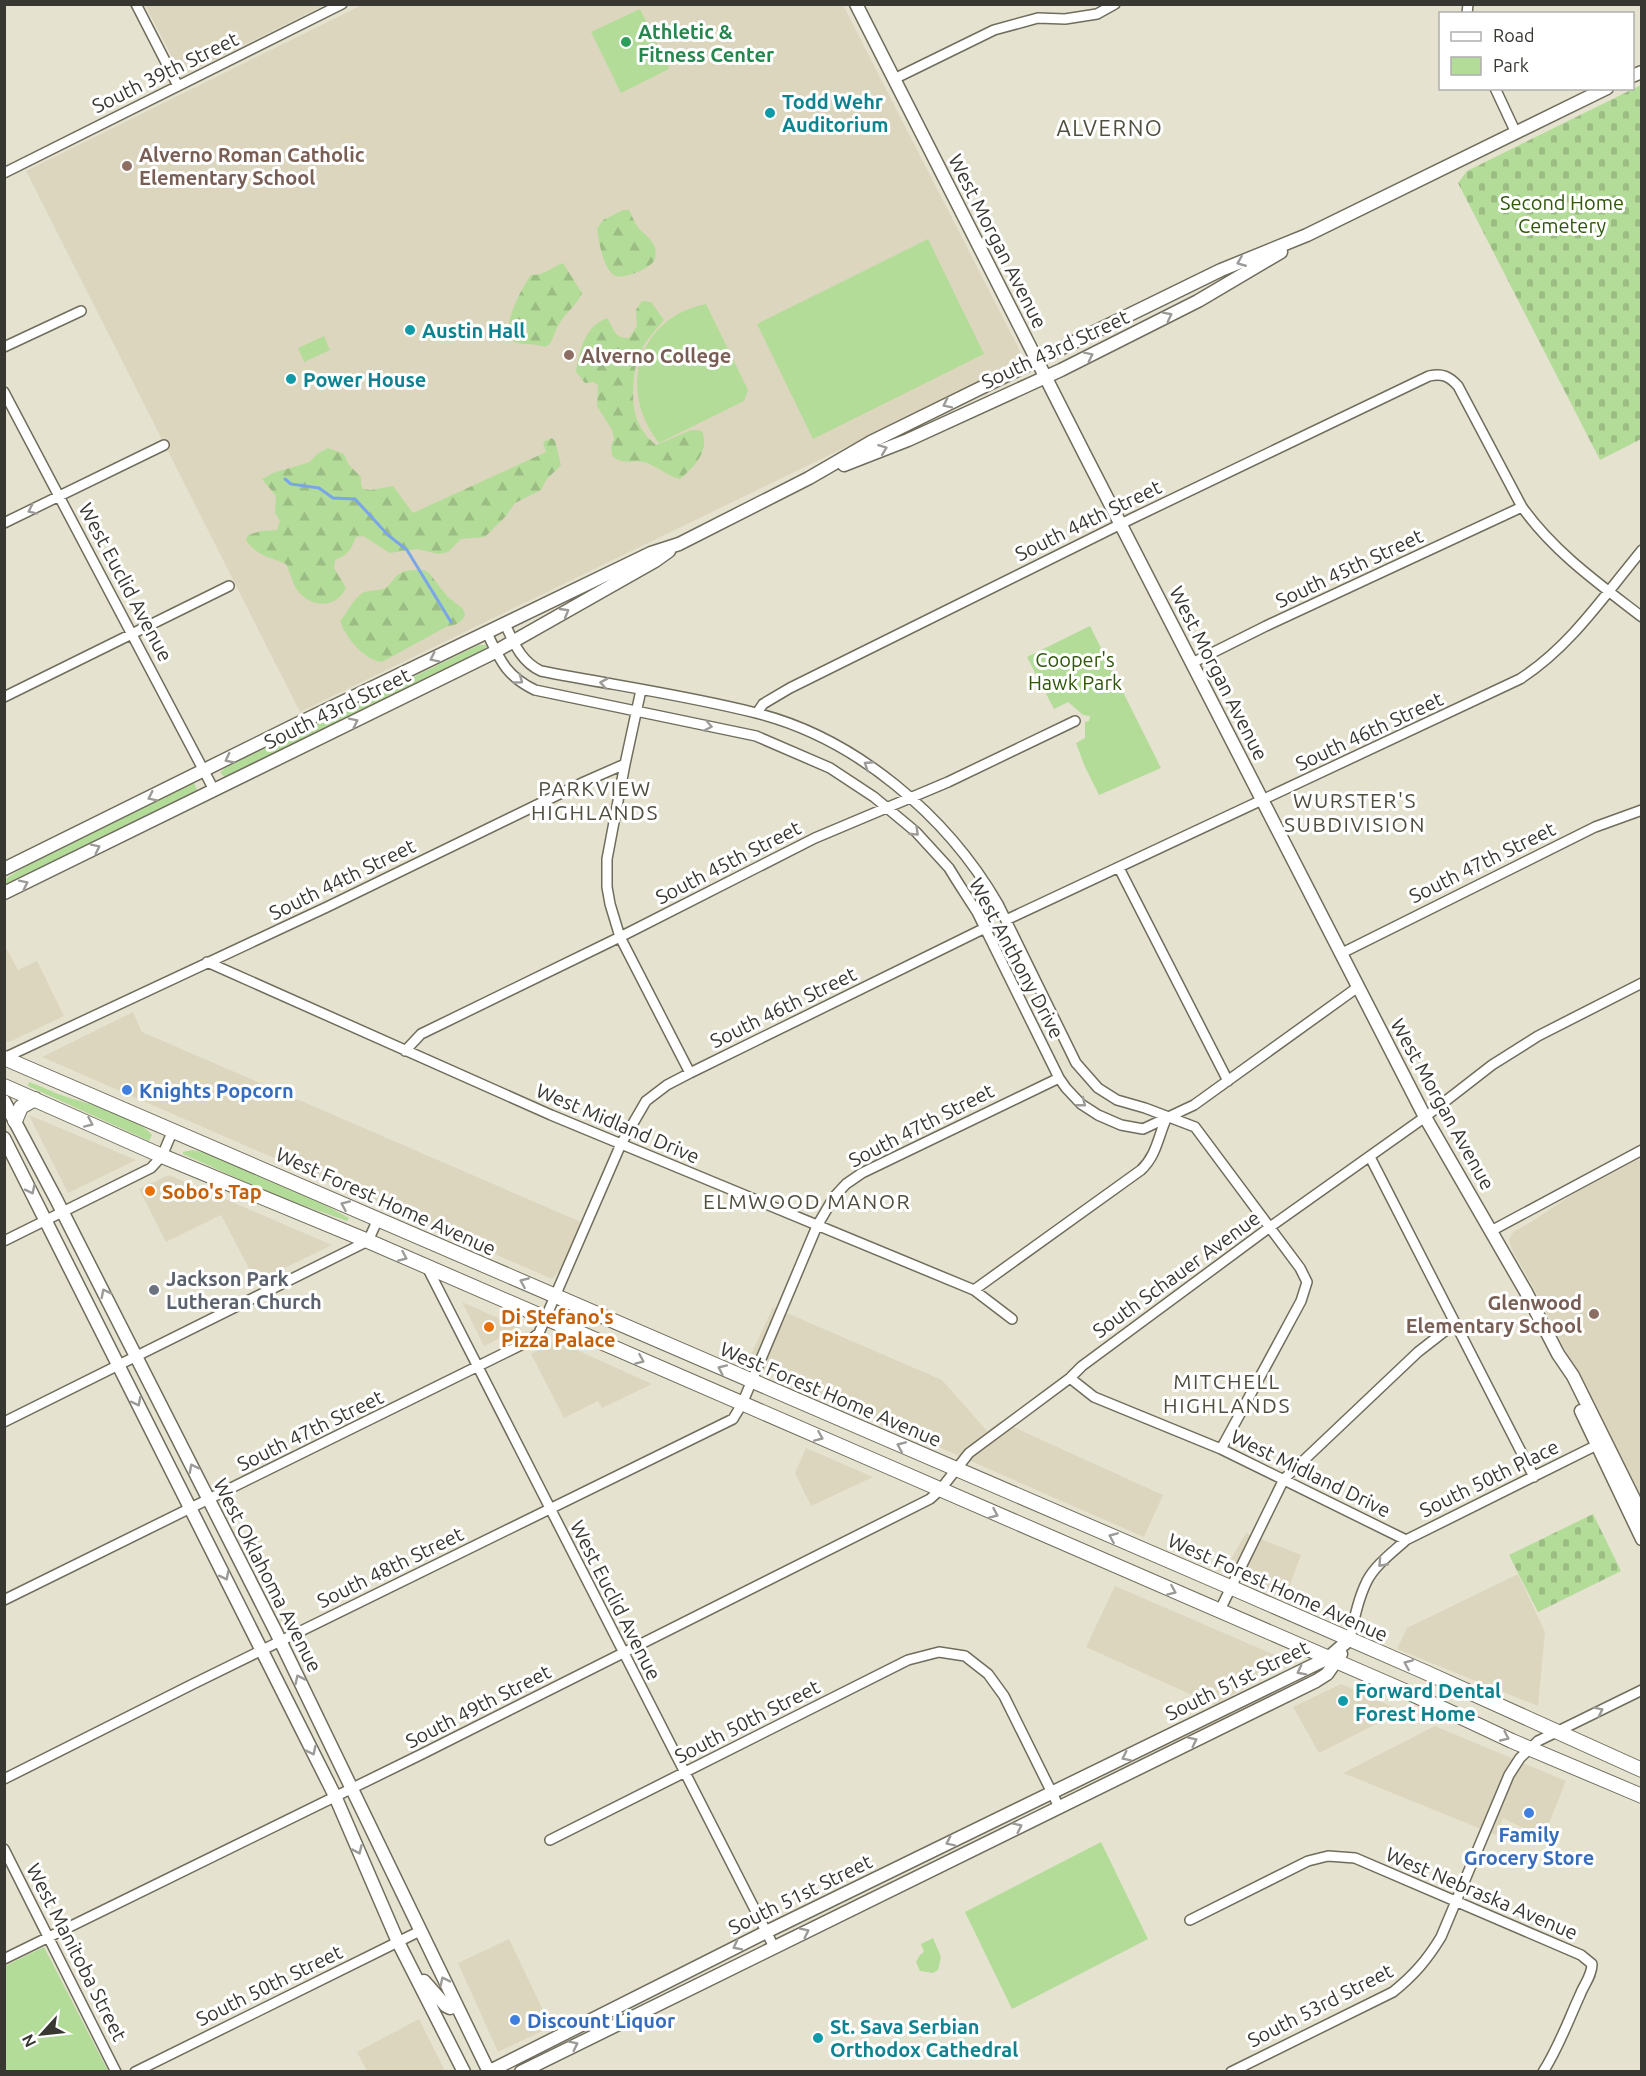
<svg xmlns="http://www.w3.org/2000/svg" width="1646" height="2076" font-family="Ubuntu,sans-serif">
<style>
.built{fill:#ddd6be}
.green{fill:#b3dc99}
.forest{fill:url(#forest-firs)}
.cemetery{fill:url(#cemetery-stones)}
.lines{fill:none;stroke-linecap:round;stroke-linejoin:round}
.stream{stroke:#7aa6e8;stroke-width:3}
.street-casing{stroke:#706d5d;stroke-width:12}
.secondary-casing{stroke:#706d5d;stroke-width:15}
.primary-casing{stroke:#706d5d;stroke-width:16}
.street{stroke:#fff;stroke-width:9}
.secondary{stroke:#fff;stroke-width:12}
.primary{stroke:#fff;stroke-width:14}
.oneway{stroke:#9c9b98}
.leisure-dot{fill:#2e9e5b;stroke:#fff;stroke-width:2}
.culture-dot{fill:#0f9aa8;stroke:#fff;stroke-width:2}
.education-dot{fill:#8d6e63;stroke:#fff;stroke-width:2}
.shop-dot{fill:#3f7fe0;stroke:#fff;stroke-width:2}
.food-dot{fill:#e8710a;stroke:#fff;stroke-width:2}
.worship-dot{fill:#6b7280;stroke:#fff;stroke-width:2}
.labels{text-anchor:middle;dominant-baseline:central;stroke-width:6;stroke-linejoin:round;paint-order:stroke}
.leisure-label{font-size:20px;font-weight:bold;fill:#27864d;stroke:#fff;text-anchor:start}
.street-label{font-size:20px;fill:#393731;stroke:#fff}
.culture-label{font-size:20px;font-weight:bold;fill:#0d838f;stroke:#fff;text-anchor:start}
.education-label{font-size:20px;font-weight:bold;fill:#785e54;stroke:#fff;text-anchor:start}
.park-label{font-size:20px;fill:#30570b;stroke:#fff}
.shop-label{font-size:20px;font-weight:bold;fill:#366cbe;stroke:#fff;text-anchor:start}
.food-label{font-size:20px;font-weight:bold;fill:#c56008;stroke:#fff;text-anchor:start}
.worship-label{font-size:20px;font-weight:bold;fill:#5b616d;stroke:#fff;text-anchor:start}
.neighbourhood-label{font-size:21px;letter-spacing:1.5px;fill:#514e3f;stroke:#fff}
.quarter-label{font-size:22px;letter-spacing:1.5px;fill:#514e3f;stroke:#fff}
</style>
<defs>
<pattern id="forest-firs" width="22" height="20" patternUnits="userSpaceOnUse" patternTransform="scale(1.5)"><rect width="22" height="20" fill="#b3dc99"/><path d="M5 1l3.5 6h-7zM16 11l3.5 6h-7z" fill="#9bbd84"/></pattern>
<pattern id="cemetery-stones" width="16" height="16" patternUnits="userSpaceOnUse" patternTransform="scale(1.5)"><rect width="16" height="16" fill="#b3dc99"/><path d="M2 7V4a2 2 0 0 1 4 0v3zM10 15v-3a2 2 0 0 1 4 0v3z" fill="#9bbd84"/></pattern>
</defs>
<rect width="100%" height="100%" fill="#e6e2d0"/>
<path class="built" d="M145,5H324L182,76Z
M362,5H843L1017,345L1020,352V359L1016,363L996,374L300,712L26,171Z
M4,944L18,970L37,961L64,1016L9,1042L5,1041Z
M133,1012L142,1032L581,1222L560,1270L552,1279L42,1057Z
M29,1115L136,1160L68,1193Z
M1641,1158V1494L1634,1486L1537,1294L1512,1250L1509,1239L1514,1231L1531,1222L1575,1193Z
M169,1175L332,1245L256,1282L221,1215L166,1242L139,1189Z
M462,1302L521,1328L484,1346Z
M773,1307L942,1380L987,1431L1000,1421L1163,1495L1144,1537L747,1363Z
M557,1341L652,1384L602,1408L598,1401L564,1418L531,1354Z
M806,1448L873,1477L811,1506L795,1473Z
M1246,1533L1301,1555L1285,1598L1224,1571Z
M1518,1574L1545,1632L1538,1706L1397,1649L1407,1628Z
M1115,1586L1291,1662L1214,1705L1086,1647Z
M1341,1684L1402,1711L1319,1753L1293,1707Z
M1435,1726L1566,1781L1543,1838L1503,1818L1496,1835L1343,1773Z
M509,1939L551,2027L498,2052L458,1963Z
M419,2019L445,2071H367L357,2052Z"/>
<path class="green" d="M640,9L662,54L666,52L671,63L668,65L669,69L621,93L591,32Z
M928,239L984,354L813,439L757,324Z
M706,304L748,390L744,401L659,443C617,390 637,318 706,304Z
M324,336L330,350L304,362L298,348Z
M1090,626L1161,768L1099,795L1085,767L1076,743L1085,738V722L1089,721L1090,716L1083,715L1068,702L1054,709L1027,657Z
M479,645H486L487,648L232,774L225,777L220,773L225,768Z
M194,783L197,790L5,886V879L28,865Z
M29,1082C41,1086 52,1092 64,1096C88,1104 136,1115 152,1135L149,1141L28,1086Z
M192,1150L206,1153L325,1205L349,1218L347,1221L274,1195L183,1154V1152Z
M1101,1842L1148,1939L1012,2009L965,1912Z
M933,1938L941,1957L938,1970L933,1973L920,1971L916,1962L920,1955L924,1952L921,1944Z
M44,1947L108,2071H5V1966Z"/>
<path class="forest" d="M623,210H629C632,215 634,222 637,226C643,234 652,238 655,248C656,253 656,257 654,261C648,269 625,279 616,276C603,271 599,241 597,229L603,220Z
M563,263L582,293C578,303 568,311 561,321C556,328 554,337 550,344L545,347C530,342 522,347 509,339C504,322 521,289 531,275C543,276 552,267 563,263Z
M642,301L651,302L664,320C656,330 647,339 641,350C637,358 635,368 634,377C631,405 634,427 656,445L691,430L702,431C710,451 694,467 680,479C667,476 657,466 644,462C632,459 623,466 612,456L611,446L614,439L612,430L597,406L598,385L593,382L585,383L576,372C579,351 585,326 607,318C614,328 614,339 629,338L637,326L636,310Z
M552,438L555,441L561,465L546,480L541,490L515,503L506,516L485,537L461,539L448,552L439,554L417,549L390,553L363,536L356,537C351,550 348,555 335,560L334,568L346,588C336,609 312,608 298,591C293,585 290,572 286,564C271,558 255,555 246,540L248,535L261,531L277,530L280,521L275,513L276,496L262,479L273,473L310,462L317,454L328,448L344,454L349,465L361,477V484L363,489L371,490L393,486L413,513L546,452L543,442Z
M412,570H424L429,573L447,596L463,609L465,615C461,624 454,625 446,627L382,662C364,660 346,638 340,621C347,613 353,600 361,594C369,588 382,593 389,585C397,576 397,572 412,570Z"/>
<path class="cemetery" d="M1641,85V439L1600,460L1458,183L1467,171Z
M1593,1514L1621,1571L1538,1612L1509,1555Z"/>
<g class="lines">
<path class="stream" d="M285,479L291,484L319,488L333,498L355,499L388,535L407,550L451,622"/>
<defs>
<path id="street" d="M136,4L178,86
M1467,14L1468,4
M894,79L994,30L1038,18L1065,19L1097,14L1115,4
M1495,88L1516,133
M4,173L342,4
M4,347L81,311
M4,392L214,790
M4,523L164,445
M505,624C514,643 521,662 541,671C612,685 685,695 756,713C856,738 947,816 998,904L1076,1063L1098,1088L1117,1100L1145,1108L1195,1127L1300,1268L1307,1282L1301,1301L1221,1449
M487,633C500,660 506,676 535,690L756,736L830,768L874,797L916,832L949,868L957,881L977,912L1059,1078L1066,1088L1081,1104L1098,1115L1121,1125L1143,1129L1194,1105L1358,987
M1192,663L1266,626L1522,507
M4,697L229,586
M757,713L763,704L790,688L1133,518L1429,376C1442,373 1449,376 1458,386L1522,507C1554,552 1598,583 1642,617
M625,764L607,859V887L610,904L620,937L690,1073
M1119,868L1228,1081
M1006,920L1520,679C1570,647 1604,596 1642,550
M1342,953L1595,827L1642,810
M207,962L551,1115L974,1290L1012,1319
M405,1051L421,1034L620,937L815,838L948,782L1075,721
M4,1058L327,907L584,782L625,764L641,690
M1370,1157L1534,1477
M1491,1231L1642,1150
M4,1241L151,1168L162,1156L173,1130
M428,1269L774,1947
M974,1290L1141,1170C1157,1155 1158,1136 1167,1117
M1070,1378L1094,1397L1221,1449L1406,1540
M4,1422L368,1241L378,1219
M4,1600L529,1341L539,1333L621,1144L646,1101L667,1085L690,1073L985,928
M1219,1612L1284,1479L1418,1352L1454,1324
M1350,1639C1354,1620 1358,1599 1367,1581C1375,1565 1393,1552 1406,1540L1597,1445
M4,1779L193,1684L733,1419L742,1404L817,1226L834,1197L846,1184L862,1173L1059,1078
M550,1840L908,1660L939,1652L965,1656L988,1674L1004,1696L1059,1807
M4,1849L116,2072
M1190,1920L1308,1861L1328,1856L1355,1858L1581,1955L1592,1964C1592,1976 1584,1984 1580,1995C1568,2021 1559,2047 1543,2072
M4,1959L422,1754L930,1499L940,1490L969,1453L1070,1378L1082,1366L1270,1227L1425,1117L1492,1065L1538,1036L1642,983
M135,2072L420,1931
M1231,2072L1393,1992C1414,1975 1427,1960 1441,1937L1509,1775L1520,1758L1538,1741L1642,1690"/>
<path id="secondary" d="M856,4L1084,453L1425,1117L1526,1292L1558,1354L1573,1376L1642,1515
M1632,76L1642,72
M844,465L908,440L1061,370L1198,301L1281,252
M4,869L291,727L651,553L679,544L809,478L871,442L1133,313L1221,270L1307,235L1607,88
M4,893L491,654L655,561L669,551
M4,1101L56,1199L275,1630L489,2072
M4,1138L335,1796L398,1942L464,2072
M1581,1411L1642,1539
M424,1981L446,2006L450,2008L456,2006
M488,2072L766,1932L1285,1679L1328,1658L1350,1639
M521,2072L1316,1681L1327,1674L1341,1654"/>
<path id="primary" d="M4,1058L1230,1587L1425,1672L1642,1770
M4,1086L162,1156L368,1241L882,1464L1414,1695L1512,1741L1642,1796
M15,1121L21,1107L35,1099"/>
</defs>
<use href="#street" class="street-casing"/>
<use href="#secondary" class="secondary-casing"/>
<use href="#primary" class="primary-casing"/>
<use href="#street" class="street"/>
<use href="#secondary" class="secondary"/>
<use href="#primary" class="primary"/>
</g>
<defs><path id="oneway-chevron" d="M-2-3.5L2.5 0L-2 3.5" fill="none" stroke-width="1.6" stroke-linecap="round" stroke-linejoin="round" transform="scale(1.5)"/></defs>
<g class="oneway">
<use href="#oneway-chevron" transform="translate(1241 262) rotate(158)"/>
<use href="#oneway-chevron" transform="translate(1168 316) rotate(-27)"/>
<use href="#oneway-chevron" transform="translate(1089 356) rotate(-26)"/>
<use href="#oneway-chevron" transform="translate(947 404) rotate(154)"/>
<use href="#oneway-chevron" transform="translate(883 449) rotate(-21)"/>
<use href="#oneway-chevron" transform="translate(32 510) rotate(154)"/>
<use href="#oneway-chevron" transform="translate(565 612) rotate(-30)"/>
<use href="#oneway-chevron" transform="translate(434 658) rotate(154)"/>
<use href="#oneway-chevron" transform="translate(519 680) rotate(36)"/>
<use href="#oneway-chevron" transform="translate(604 683) rotate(-170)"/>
<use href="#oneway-chevron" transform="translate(354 722) rotate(-26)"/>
<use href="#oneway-chevron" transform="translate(708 726) rotate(11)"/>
<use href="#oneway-chevron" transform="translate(229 759) rotate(153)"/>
<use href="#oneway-chevron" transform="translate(868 765) rotate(-147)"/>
<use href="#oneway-chevron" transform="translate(152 797) rotate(154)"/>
<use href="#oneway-chevron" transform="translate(915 832) rotate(44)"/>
<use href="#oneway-chevron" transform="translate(96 848) rotate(-26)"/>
<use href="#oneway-chevron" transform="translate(24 884) rotate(-26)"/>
<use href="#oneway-chevron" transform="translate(1082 1103) rotate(38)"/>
<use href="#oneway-chevron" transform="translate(89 1123) rotate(24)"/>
<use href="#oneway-chevron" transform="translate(31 1190) rotate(64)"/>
<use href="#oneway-chevron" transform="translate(345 1205) rotate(-156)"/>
<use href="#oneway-chevron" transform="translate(403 1257) rotate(24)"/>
<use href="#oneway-chevron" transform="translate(524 1282) rotate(-157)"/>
<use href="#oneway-chevron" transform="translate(105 1293) rotate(-117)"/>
<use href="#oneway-chevron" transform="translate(640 1360) rotate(23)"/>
<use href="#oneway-chevron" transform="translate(722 1369) rotate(-156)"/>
<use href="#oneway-chevron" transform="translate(137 1402) rotate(63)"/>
<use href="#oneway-chevron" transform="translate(819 1437) rotate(23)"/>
<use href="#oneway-chevron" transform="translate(901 1446) rotate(-157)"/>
<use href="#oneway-chevron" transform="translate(193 1468) rotate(-117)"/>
<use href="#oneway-chevron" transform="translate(994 1514) rotate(24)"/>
<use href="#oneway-chevron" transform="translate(1113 1537) rotate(-157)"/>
<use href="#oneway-chevron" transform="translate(1382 1563) rotate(132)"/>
<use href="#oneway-chevron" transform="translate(225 1576) rotate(63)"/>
<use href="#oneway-chevron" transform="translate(1172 1591) rotate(23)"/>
<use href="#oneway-chevron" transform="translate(1408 1664) rotate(-157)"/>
<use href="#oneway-chevron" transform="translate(1301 1671) rotate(153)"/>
<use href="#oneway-chevron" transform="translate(299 1679) rotate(-116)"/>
<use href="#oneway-chevron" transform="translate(1599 1711) rotate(-26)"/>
<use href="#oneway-chevron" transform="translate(1505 1737) rotate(25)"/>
<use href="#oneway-chevron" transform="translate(1193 1741) rotate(-26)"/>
<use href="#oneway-chevron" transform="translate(312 1751) rotate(64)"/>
<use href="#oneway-chevron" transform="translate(1126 1757) rotate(154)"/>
<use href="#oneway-chevron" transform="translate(1018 1827) rotate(-26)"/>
<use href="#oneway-chevron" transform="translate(950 1842) rotate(154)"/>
<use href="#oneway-chevron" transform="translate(358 1850) rotate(66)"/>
<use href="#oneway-chevron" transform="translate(805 1932) rotate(-26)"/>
<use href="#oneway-chevron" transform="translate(737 1946) rotate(153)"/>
<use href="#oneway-chevron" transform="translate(444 1981) rotate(-116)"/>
<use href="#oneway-chevron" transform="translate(574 2045) rotate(-26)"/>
</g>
<circle class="leisure-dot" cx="626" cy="42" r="6"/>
<g class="culture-dot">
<circle cx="770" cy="113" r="6"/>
<circle cx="410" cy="330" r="6"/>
<circle cx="291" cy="379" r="6"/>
<circle cx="1343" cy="1701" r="6"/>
<circle cx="818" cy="2038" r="6"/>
</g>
<g class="education-dot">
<circle cx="127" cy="166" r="6"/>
<circle cx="569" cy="355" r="6"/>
<circle cx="1594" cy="1314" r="6"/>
</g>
<g class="shop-dot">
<circle cx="127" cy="1090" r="6"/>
<circle cx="1529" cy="1813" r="6"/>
<circle cx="515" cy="2020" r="6"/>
</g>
<g class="food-dot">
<circle cx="150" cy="1191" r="6"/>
<circle cx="489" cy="1327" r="6"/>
</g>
<circle class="worship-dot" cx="154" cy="1290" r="6"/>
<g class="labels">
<g class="leisure-label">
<text x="638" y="31">Athletic &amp;<tspan x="638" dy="23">Fitness Center</tspan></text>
</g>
<g class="street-label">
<text transform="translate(165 72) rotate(-26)">South 39th Street</text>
<text transform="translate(998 241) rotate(63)">West Morgan Avenue</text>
<text transform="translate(1055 349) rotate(-25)">South 43rd Street</text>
<text transform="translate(1088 520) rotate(-26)">South 44th Street</text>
<text transform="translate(1349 568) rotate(-25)">South 45th Street</text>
<text transform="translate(126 582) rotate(62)">West Euclid Avenue</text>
<text transform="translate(1219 673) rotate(63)">West Morgan Avenue</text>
<text transform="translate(337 708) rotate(-26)">South 43rd Street</text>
<text transform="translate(1369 731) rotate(-25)">South 46th Street</text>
<text transform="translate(728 862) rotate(-27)">South 45th Street</text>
<text transform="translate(1482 862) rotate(-26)">South 47th Street</text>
<text transform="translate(342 879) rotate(-26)">South 44th Street</text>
<text transform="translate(1017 958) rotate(62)">West Anthony Drive</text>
<text transform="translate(783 1007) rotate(-26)">South 46th Street</text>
<text transform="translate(1443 1104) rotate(61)">West Morgan Avenue</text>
<text transform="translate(618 1123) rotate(23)">West Midland Drive</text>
<text transform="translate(921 1125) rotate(-27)">South 47th Street</text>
<text transform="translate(386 1201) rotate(24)">West Forest Home Avenue</text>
<text transform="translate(1176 1274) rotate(-36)">South Schauer Avenue</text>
<text transform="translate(831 1394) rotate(23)">West Forest Home Avenue</text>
<text transform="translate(310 1430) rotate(-26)">South 47th Street</text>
<text transform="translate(1311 1473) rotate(26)">West Midland Drive</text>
<text transform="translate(1489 1478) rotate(-26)">South 50th Place</text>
<text transform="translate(390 1567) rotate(-26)">South 48th Street</text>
<text transform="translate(268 1575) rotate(63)">West Oklahoma Avenue</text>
<text transform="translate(1278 1587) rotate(24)">West Forest Home Avenue</text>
<text transform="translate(616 1600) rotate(63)">West Euclid Avenue</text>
<text transform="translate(1237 1680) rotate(-26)">South 51st Street</text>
<text transform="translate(478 1706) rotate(-27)">South 49th Street</text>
<text transform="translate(747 1721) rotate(-27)">South 50th Street</text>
<text transform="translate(1482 1893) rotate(23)">West Nebraska Avenue</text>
<text transform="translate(800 1894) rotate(-26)">South 51st Street</text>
<text transform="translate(77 1952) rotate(63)">West Manitoba Street</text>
<text transform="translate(269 1985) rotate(-26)">South 50th Street</text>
<text transform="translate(1320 2005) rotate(-27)">South 53rd Street</text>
</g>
<g class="culture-label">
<text x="782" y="101">Todd Wehr<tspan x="782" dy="23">Auditorium</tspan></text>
<text x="422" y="330">Austin Hall</text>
<text x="303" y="379">Power House</text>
<text x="1355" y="1690">Forward Dental<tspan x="1355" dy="23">Forest Home</tspan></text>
<text x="830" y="2026">St. Sava Serbian<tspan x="830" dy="23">Orthodox Cathedral</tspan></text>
</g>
<g class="education-label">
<text x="139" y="154">Alverno Roman Catholic<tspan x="139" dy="23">Elementary School</tspan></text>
<text x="581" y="355">Alverno College</text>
<text x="1582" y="1302" text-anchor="end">Glenwood<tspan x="1582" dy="23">Elementary School</tspan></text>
</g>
<g class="park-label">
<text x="1562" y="202">Second Home<tspan x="1562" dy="23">Cemetery</tspan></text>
<text x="1075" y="659">Cooper's<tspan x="1075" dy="23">Hawk Park</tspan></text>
</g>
<g class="shop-label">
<text x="139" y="1090">Knights Popcorn</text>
<text x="1529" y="1834" text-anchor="middle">Family<tspan x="1529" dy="23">Grocery Store</tspan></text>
<text x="527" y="2020">Discount Liquor</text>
</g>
<g class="food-label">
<text x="162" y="1191">Sobo's Tap</text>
<text x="501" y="1316">Di Stefano's<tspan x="501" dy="23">Pizza Palace</tspan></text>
</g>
<g class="worship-label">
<text x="166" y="1278">Jackson Park<tspan x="166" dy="23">Lutheran Church</tspan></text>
</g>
<g class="neighbourhood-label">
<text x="595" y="788">PARKVIEW<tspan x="595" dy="24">HIGHLANDS</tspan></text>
<text x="1355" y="800">WURSTER'S<tspan x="1355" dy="24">SUBDIVISION</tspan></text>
<text x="807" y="1201">ELMWOOD MANOR</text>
<text x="1227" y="1381">MITCHELL<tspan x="1227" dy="24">HIGHLANDS</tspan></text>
</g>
<g class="quarter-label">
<text x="1110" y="127">ALVERNO</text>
</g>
</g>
<rect width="1646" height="2076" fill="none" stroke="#393731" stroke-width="12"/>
<rect x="1439" y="12" width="195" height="78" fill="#ffffff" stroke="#b0afad" stroke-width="1.5"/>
<rect x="1451" y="32" width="30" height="9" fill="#ffffff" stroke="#b0afad" stroke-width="1.5"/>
<text x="1493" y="42" font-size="18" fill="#393731">Road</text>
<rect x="1451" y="57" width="30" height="18" fill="#b3dc99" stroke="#b0afad" stroke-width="1.5"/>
<text x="1493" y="72" font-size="18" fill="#393731">Park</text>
<g transform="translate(42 2034) rotate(243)" stroke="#ffffff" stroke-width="4.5" paint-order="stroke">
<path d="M0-4.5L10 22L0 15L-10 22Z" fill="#393731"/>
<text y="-9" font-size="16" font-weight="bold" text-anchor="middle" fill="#393731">N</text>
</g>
</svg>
